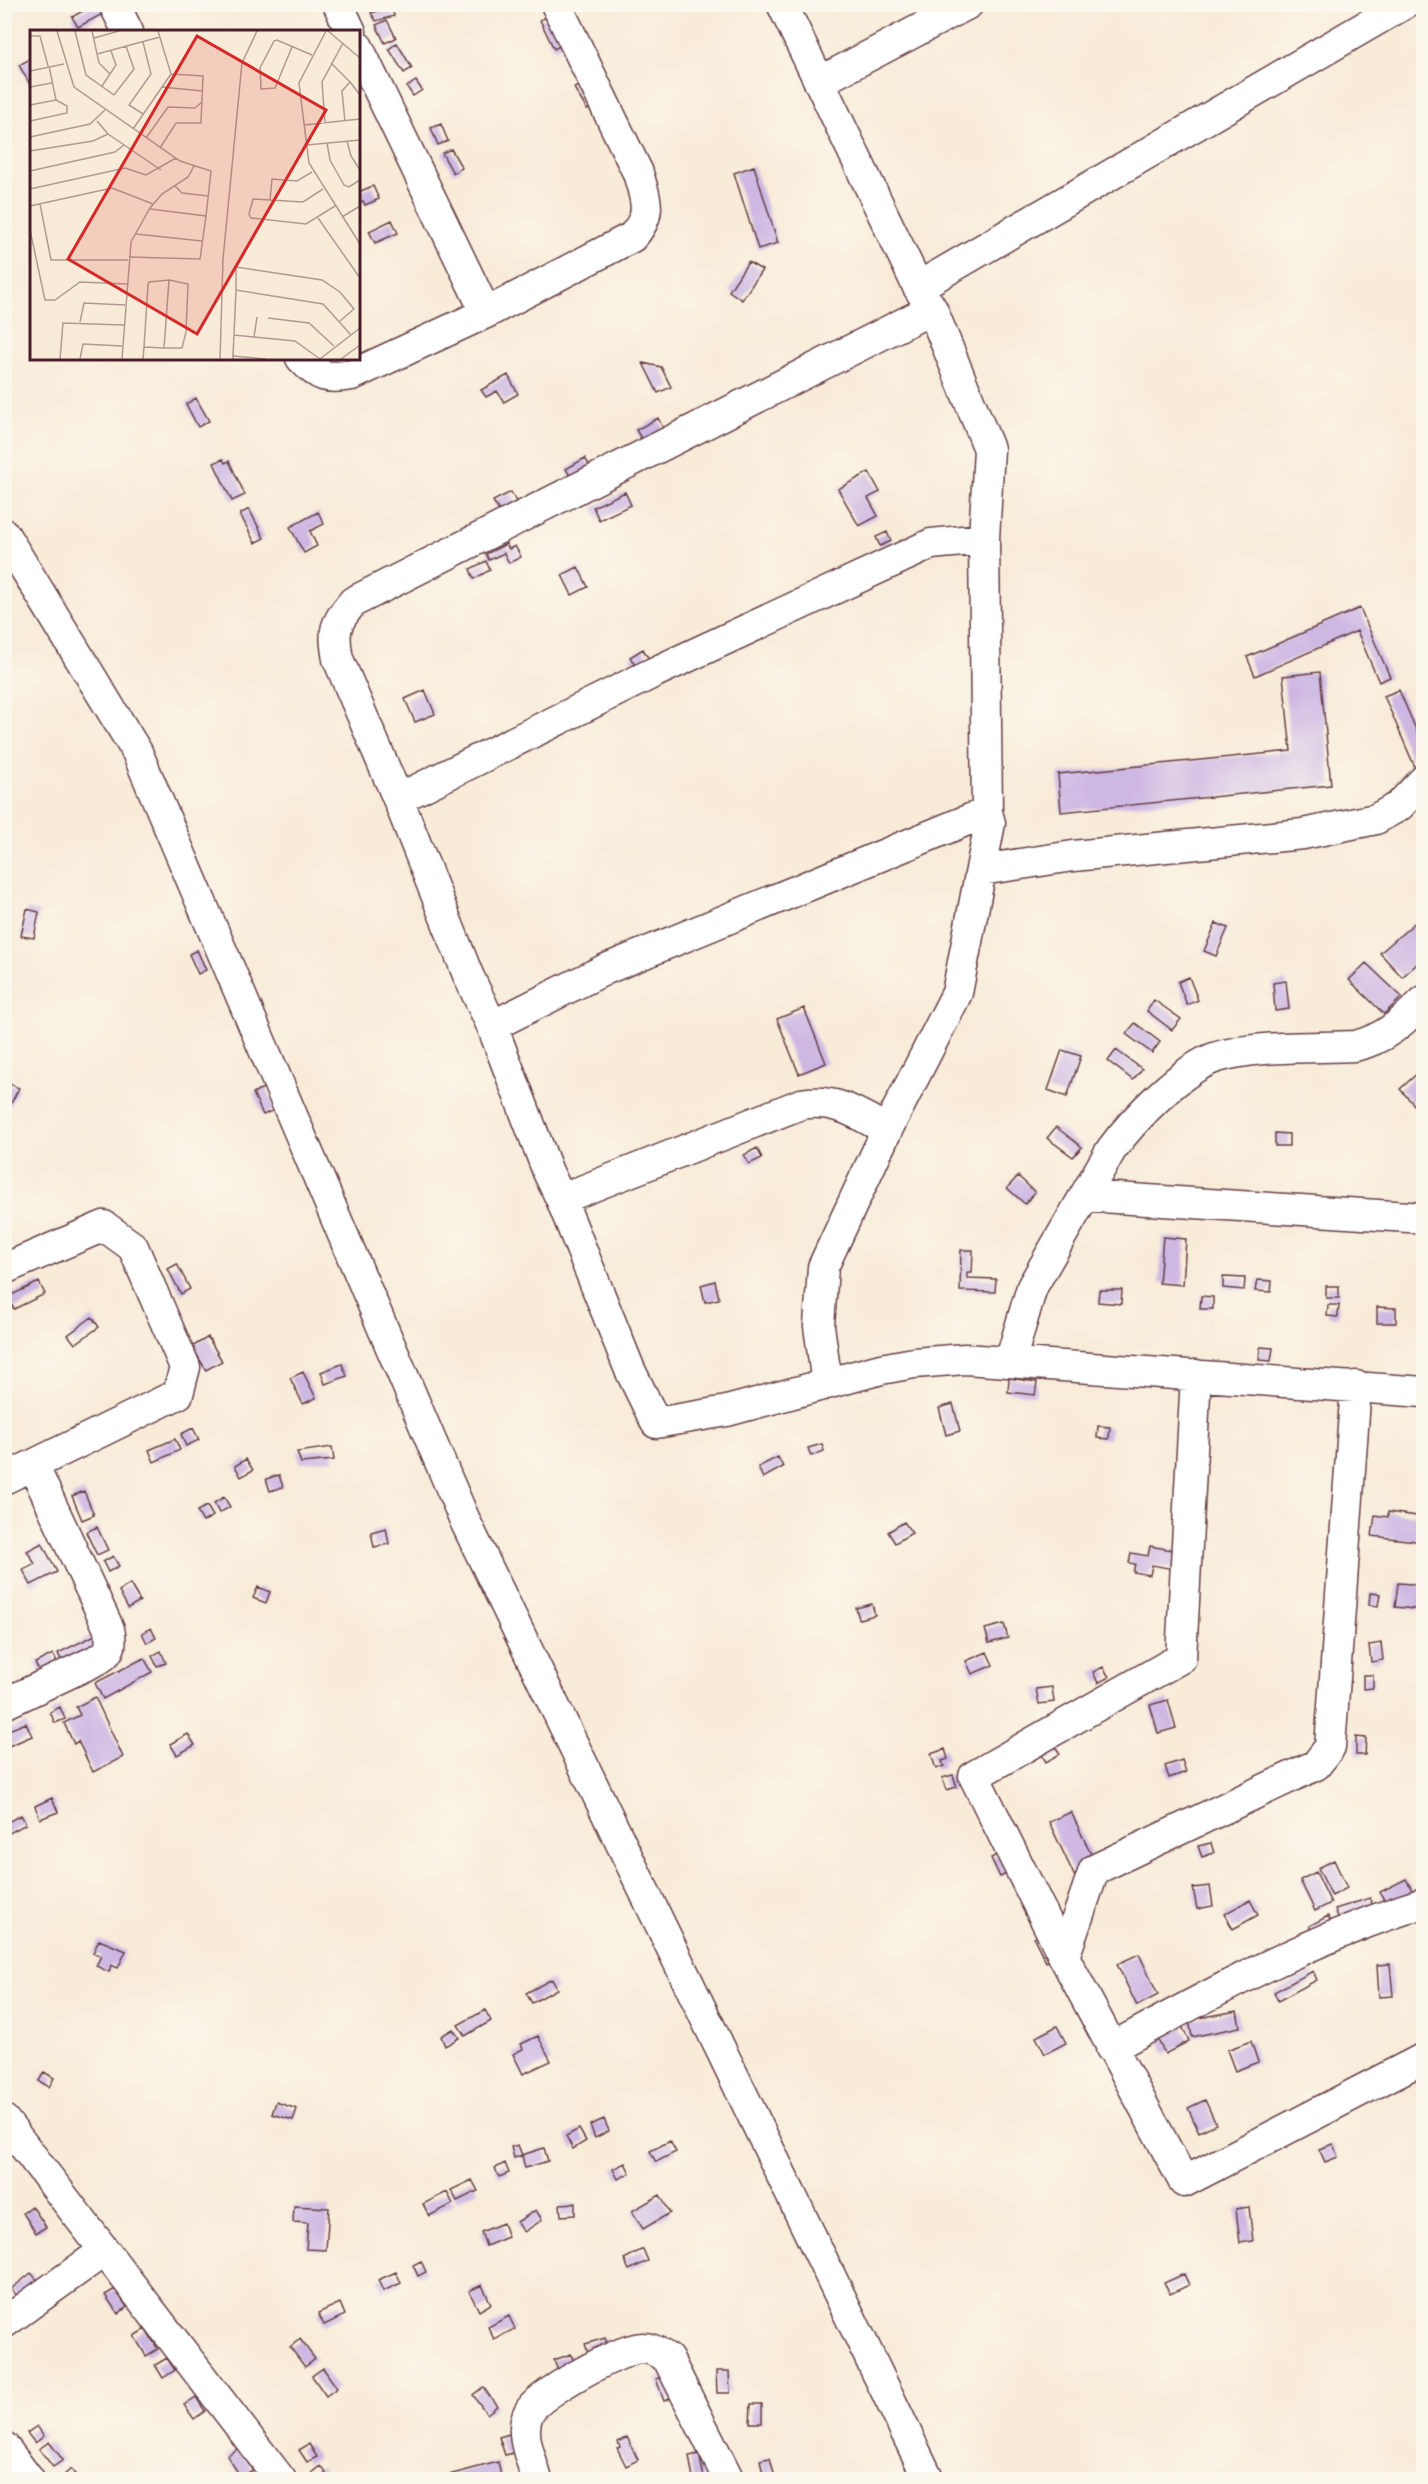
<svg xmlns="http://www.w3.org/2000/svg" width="1428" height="2484" font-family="Dekko,sans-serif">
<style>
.building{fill:#cdb7e3}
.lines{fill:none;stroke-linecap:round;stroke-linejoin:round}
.minor-casing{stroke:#643e45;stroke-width:33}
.minor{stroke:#fff;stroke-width:30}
.inset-road{fill:none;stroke:#b29993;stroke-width:1.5}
.view{fill:#d62828;fill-opacity:0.15;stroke:#d62828;stroke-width:3}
.inset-edge{fill:none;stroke:#4a1f2b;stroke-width:3}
</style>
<rect width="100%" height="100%" fill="#fbf7ec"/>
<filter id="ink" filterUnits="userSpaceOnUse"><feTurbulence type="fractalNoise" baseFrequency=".0167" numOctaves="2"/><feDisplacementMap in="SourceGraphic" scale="12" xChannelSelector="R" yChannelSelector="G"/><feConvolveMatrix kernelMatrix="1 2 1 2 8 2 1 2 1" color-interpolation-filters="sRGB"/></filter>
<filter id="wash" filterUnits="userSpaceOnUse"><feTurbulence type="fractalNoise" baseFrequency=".008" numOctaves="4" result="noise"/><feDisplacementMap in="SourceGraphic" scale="24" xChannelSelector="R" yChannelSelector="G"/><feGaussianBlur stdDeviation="1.35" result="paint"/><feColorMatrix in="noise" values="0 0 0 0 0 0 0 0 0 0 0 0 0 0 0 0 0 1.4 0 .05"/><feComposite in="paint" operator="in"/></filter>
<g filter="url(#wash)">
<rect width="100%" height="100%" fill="#f8ebd8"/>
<g id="blocks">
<path class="building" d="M95,4H107L110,10L78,27L72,17Z
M392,7L394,16L376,21L371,13Z
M553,14L567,42L554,49L540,20Z
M387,20L396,38L385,43L376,25Z
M397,43L412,68L404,73L389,49Z
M32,58V88L19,65Z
M416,81L422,90L413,96L407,87Z
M585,82L598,105L587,110L574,88Z
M441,124L448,141L438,145L431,128Z
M451,149L462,168L453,173L442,153Z
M754,166L778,243L758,249L734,173Z
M373,186L379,199L365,205L363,201L358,203V192Z
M392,220L398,233L375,243L369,231Z
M748,262L762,270L742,300L729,291Z
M643,363L661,367L671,387L658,393Z
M508,375L518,394L504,402L497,391L486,397L481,390Z
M196,398L209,421L198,427L186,404Z
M658,418L664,430L643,442L636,430Z
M585,458L591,468L572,479L566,469Z
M223,459L225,463L229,461L245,495L232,501L214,463Z
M869,472L880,492L868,498L878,516L859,526L838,489Z
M511,492L516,502L499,511L493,501Z
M625,492L631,505L599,520L593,507Z
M249,509L264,538L255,543L240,514Z
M318,512L324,524L310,531L317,546L304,553L290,527Z
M887,532L891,541L880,546L876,537Z
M506,544L509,549L515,546L521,557L509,563L504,553L489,560L486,554Z
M486,561L490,570L474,579L470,569Z
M578,567L588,587L572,595L562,575Z
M1360,608L1390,677L1379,682L1357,631L1255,676L1247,657Z
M643,649L650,661L637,668L630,657Z
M1320,672L1331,785L1061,812L1058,774L1291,751L1283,676Z
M425,690L435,714L415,722L405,699Z
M1399,690L1424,748V769L1417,772L1384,696Z
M27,909L39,912L34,938L21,936Z
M1418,920L1424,927V958L1402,977L1380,953Z
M1216,923L1228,928L1216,956L1204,951Z
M197,950L206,970L198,974L189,954Z
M1366,963L1402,997L1384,1014L1349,980Z
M1189,977L1198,1000L1187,1005L1178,982Z
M1286,981L1289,1009L1275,1011L1273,983Z
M1154,1000L1181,1019L1172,1030L1147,1011Z
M804,1008L826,1063L799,1074L777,1019Z
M1135,1023L1160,1042L1152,1053L1126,1034Z
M1062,1050L1081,1056L1067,1097L1048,1090Z
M1116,1050L1142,1069L1133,1080L1108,1061Z
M1420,1071L1424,1074V1116L1400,1089Z
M4,1081L19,1088L9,1107L4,1104Z
M265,1087L276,1109L263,1115L253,1093Z
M1056,1127L1082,1147L1073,1157L1047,1138Z
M1275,1133L1289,1134V1146H1275Z
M757,1148L762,1158L749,1164L744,1155Z
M1018,1176L1035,1192L1025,1204L1007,1188Z
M1163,1237L1186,1239L1183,1285L1159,1283Z
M961,1250H973L972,1273H967V1278L996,1279L995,1292L960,1291Z
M177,1264L190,1289L181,1294L168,1269Z
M1223,1277L1245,1278L1244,1290L1223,1288Z
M1257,1280L1272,1281L1271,1292L1255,1291Z
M715,1281L719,1299L705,1302L701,1285Z
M39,1282L45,1294L14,1309L7,1297Z
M1326,1286H1339V1298H1326Z
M1099,1290H1122L1121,1304L1098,1302Z
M1201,1296L1213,1297V1309H1200Z
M1328,1305H1339L1338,1317L1327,1316Z
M1377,1307L1396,1308V1323H1377Z
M92,1317L99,1327L75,1344L68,1335Z
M208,1337L222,1361L206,1370L192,1347Z
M1260,1347L1273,1348L1271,1361L1259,1360Z
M342,1364L347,1376L325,1384L321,1372Z
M303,1372L316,1398L303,1404L290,1378Z
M1009,1378L1037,1382L1035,1395L1008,1392Z
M953,1404L960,1431L946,1435L939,1408Z
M1098,1426L1110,1427L1109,1439L1097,1438Z
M193,1428L199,1440L186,1446L181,1434Z
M175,1439L180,1450L154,1462L149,1450Z
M822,1444L824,1451L811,1456L808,1448Z
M332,1447L334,1460L301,1463L297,1452Z
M778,1457L783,1467L763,1478L758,1467Z
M246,1459L253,1470L241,1477L235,1466Z
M279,1475L283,1487L270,1491L266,1479Z
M84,1491L94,1515L82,1520L72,1496Z
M224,1497L230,1507L219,1513L214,1503Z
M207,1506L213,1516L203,1522L197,1511Z
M1388,1512L1424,1517V1542L1372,1536L1375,1515L1388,1517Z
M904,1522L912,1533L895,1543L888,1532Z
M97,1527L108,1550L97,1555L86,1532Z
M386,1528L389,1544L374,1547L371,1532Z
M42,1543L57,1572L31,1585L23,1570L35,1564L27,1551Z
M1150,1546L1183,1552L1179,1570L1152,1565L1150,1575L1133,1572L1135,1564L1129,1563L1131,1553L1148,1556Z
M113,1556L119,1566L108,1572L103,1562Z
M1398,1583L1424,1585V1610L1395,1607Z
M130,1584L140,1601L128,1608L119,1591Z
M258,1587L270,1592L266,1603L253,1598Z
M1370,1593L1380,1594L1378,1606L1369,1605Z
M872,1604L875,1615L859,1619L856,1608Z
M1004,1624L1008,1638L989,1643L985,1629Z
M151,1628L156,1638L147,1643L142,1633Z
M95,1635L100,1645L63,1664L58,1653Z
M1381,1643L1383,1660L1371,1662L1369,1645Z
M161,1651L166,1663L157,1666L152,1656Z
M987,1652L993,1665L972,1674L966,1661Z
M53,1654L58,1665L40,1673L35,1663Z
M144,1658L152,1672L103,1699L95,1683Z
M1103,1667L1109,1677L1098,1683L1093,1672Z
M1363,1675H1373V1688L1363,1689Z
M1052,1687L1054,1702L1039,1704L1036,1689Z
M95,1697L123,1757L93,1772L78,1741L74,1744L64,1723L80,1715L76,1707Z
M1168,1700L1176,1728L1158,1733L1150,1705Z
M60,1707L65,1719L55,1723L50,1712Z
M26,1723L32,1736L4,1748V1732Z
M188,1734L195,1745L177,1755L170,1744Z
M1356,1737L1366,1738L1365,1755H1356Z
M1053,1743L1060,1754L1046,1762L1039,1750Z
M945,1749L948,1759L942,1761L944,1766L936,1769L931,1754Z
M1182,1760L1186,1772L1169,1778L1165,1766Z
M953,1775L957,1787L946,1790L942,1778Z
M52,1798L58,1812L40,1819L35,1806Z
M1071,1812L1097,1867L1075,1877L1049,1822Z
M21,1815L26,1824L4,1836V1824Z
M1211,1843L1214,1853L1202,1857L1198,1846Z
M1006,1850L1015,1870L1000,1877L991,1858Z
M1334,1860L1347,1888L1332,1896L1318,1868Z
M1316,1872L1331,1903L1315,1911L1300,1880Z
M1406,1879L1413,1892L1387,1906L1380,1892Z
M1210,1886L1213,1906L1197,1909L1193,1888Z
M1370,1898L1374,1910L1340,1922L1335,1909Z
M1250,1900L1258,1915L1233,1929L1224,1914Z
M1328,1916L1333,1926L1314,1936L1309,1926Z
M1047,1932L1058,1955L1046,1962L1034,1938Z
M99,1940L126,1951L118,1968L111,1965L109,1972L96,1966L101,1956L93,1953Z
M1139,1954L1158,1995L1137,2006L1117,1964Z
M1390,1964L1393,1996L1379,1997L1377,1965Z
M1313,1971L1317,1980L1278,2001L1274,1992Z
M552,1979L557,1989L532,2003L526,1993Z
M485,2010L491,2021L465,2036L458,2025Z
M1237,2011L1240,2027L1192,2037L1189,2020Z
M1057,2026L1066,2043L1045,2054L1036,2037Z
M1182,2026L1189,2041L1165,2054L1157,2038Z
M453,2029L459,2038L445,2046L441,2036Z
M538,2036L551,2061L523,2074L513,2054L523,2049L521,2044Z
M1251,2041L1258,2062L1235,2071L1227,2050Z
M44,2072L54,2078L49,2087L39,2081Z
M1205,2100L1216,2124L1199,2132L1188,2108Z
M276,2102L297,2109L293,2120L272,2114Z
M604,2119L609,2131L595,2138L590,2125Z
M579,2129L586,2141L573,2149L566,2136Z
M670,2141L676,2152L656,2162L650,2151Z
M1333,2144L1338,2157L1325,2162L1319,2149Z
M518,2145L522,2155L544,2148L548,2161L525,2168L522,2155L514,2158L511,2147Z
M505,2163L509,2173L499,2177L495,2168Z
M625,2163L630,2173L618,2179L613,2169Z
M472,2180L478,2191L457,2201L451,2190Z
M447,2192L453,2204L429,2216L423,2204Z
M660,2195L670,2213L643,2229L632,2211Z
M575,2203V2215L561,2216L560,2204Z
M32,2206L46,2227L36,2233L23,2213Z
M294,2206L329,2208L326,2250L306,2249L308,2223L293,2222Z
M1249,2207L1253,2241L1240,2243L1236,2209Z
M536,2210L542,2220L524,2232L517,2222Z
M503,2223L508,2237L486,2246L481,2232Z
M643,2249L648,2261L629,2270L624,2259Z
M421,2261L426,2272L418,2276L413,2265Z
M396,2272L401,2283L383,2291L378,2280Z
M31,2273L40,2283L20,2299L11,2289Z
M1184,2274L1189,2285L1170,2294L1164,2283Z
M482,2285L491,2304L479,2311L469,2291Z
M115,2289L127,2307L118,2314L105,2295Z
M340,2303L345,2315L324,2325L318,2313Z
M509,2316L515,2329L494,2339L488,2327Z
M145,2329L158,2349L146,2356L134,2336Z
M605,2338L609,2349L589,2355L585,2344Z
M300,2339L315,2359L305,2367L290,2347Z
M571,2354L575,2366L558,2371L554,2360Z
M167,2358L175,2370L163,2378L155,2365Z
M323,2368L337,2388L326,2396L312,2376Z
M716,2371H729L730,2393H717Z
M663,2376L679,2395L664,2401L656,2379Z
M483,2387L497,2406L487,2414L473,2395Z
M196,2397L205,2411L194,2419L184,2405Z
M751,2404H762V2423H750Z
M37,2426L44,2436L35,2443L27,2433Z
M513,2433L518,2452L505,2455L499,2437Z
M627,2437L638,2460L626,2466L617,2448L620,2447L618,2442Z
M49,2442L63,2460L53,2467L39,2449Z
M309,2444L317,2457L307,2462L299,2450Z
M238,2448L253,2470L241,2477L227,2456Z
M699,2454L704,2477L693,2479L689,2456Z
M770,2458L775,2478L764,2480L760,2460Z
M498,2462L502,2480H433V2479Z
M321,2466L326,2473L316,2480L312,2473Z
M71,2469L79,2480H64L62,2477Z"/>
</g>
</g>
<g filter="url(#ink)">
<use href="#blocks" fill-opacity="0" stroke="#643e45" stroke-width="1.5"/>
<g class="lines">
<defs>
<path id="minor" d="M114,4L128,32
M338,4L351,32
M782,4L918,287L932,309L989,449L984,539L987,812L990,823L957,993L887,1130L823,1267L819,1326L827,1384
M358,47L486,313L632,237C653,214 646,201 638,173L556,4
M819,82L968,4
M918,287L1404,4
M932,309L353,602C334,624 333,631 338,659L398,799L468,975L492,1026L606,969L987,812
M301,358C319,378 327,379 352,375L486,313
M4,534L137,752L466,1523L929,2480
M398,799L655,672L931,544L984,539
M981,870L1073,856L1303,834L1376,819L1399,806L1424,780
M492,1026L548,1172L561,1199L630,1370L656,1423L727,1411L881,1369L914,1363L965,1359L1424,1392
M1085,1196L1424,1218
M561,1199L801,1104C836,1098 858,1114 887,1130
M4,1269L104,1226L133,1247L185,1367L178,1394L4,1479
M1010,1362L1032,1287L1111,1150C1133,1120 1182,1068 1217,1057C1259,1045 1311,1048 1355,1046C1385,1039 1402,1022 1424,1001
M1196,1375L1181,1658L974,1776L1064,1957L1184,2182L1424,2058
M4,1704L99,1659C112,1651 112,1643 109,1629L33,1465
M1064,1957L1094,1870L1316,1765L1330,1747L1356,1386
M1111,2048C1212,1993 1313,1937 1424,1903
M4,2120L281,2480
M4,2323L104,2251
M4,2447L29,2480
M537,2480C532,2460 518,2433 529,2412C538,2394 623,2347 643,2348C653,2348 661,2354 668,2359L729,2480"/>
</defs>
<use href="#minor" class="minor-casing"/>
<use href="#minor" class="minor"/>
</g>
</g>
<g transform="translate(30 30)">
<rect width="330" height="330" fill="#f8ebd8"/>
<path class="inset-road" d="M27,1L44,57L150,131L181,141L176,186M45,1L56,45L84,65L104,39L96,16M62,1L69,33L80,44M296,1L269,53L279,133L330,214M298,1L330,28M0,6H10L18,36M64,8L89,1M113,12L121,44L99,75L113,84M262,17L245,58L231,59L230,38L244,11L247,10L282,25M67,24L130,7M301,33L320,52M0,41L34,34M72,56L86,35L81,21M0,57L22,53M131,57L173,61M0,75L26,70M0,91L37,83V76L26,70L19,36M67,91L78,104L131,140M315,92L312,61L320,52L330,65M295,93L292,52L313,13M274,95L330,89M103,99L141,44L128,1M0,107L60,94L75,80M116,108L138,77L165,78L172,72M317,111L321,126L330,140M297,113L300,130L314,155L319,157L330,150M277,115L330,110M130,118L146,93H171L173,46L141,44M0,121L63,111L78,104M0,141L85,122L94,115M145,156L152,163L178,166M0,159L95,138L116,145L146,128M293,159L273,172L223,169L219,184L221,188L276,194L305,176M240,170L242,149L267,151L282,142M10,174L21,230H98M0,176L82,158L123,174M312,187L330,176M288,188L330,248M0,200L15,270H25L50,252L97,254M106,204L172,211M99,227L170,229L176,186L120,179M206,260V237L292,250L310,262L324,279L310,291M238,288L279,293L304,316M50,292L54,273L95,275M204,305L206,260L293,274L321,305M224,307L227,287M134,318H152L156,302L158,254L139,250M203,326L204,305L265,311L290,329M30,329L33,293L94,295M50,329L53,314L92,316M92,329L101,212L120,178L132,164L158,147L164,136M113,329L114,317L118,255L119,252L139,250L134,318L114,317M190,329L193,229L212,33L227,1M203,329V326L236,329M290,329L330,298M311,329L330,315"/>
<path class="view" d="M167,6L296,80L167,304L38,229Z"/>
<rect width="330" height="330" class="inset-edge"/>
</g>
<rect width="1428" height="2484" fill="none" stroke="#fbf7ec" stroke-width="24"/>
</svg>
